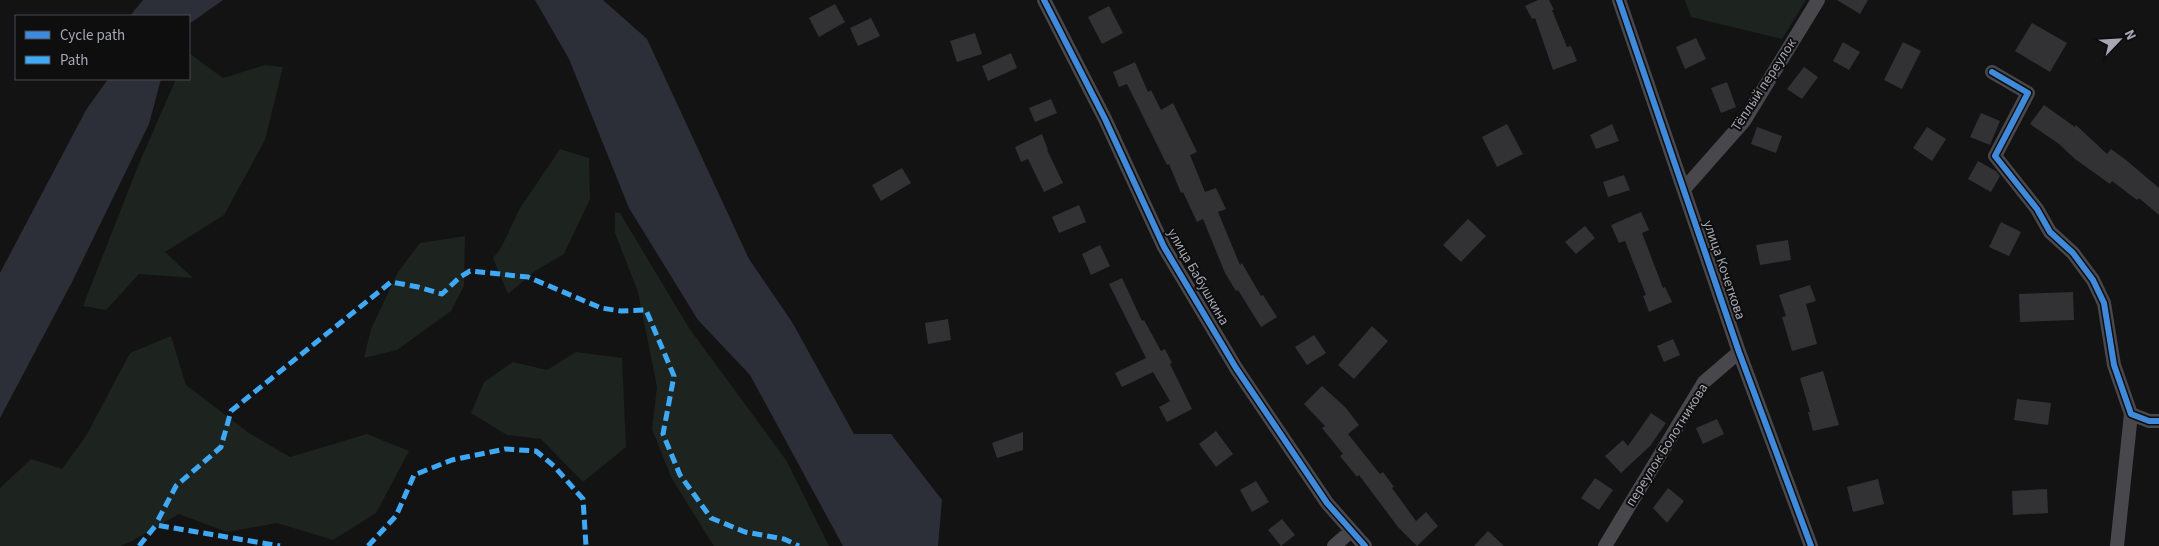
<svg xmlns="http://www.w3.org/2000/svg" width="2159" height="546" font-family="'Source Sans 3',sans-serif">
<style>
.green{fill:#1d231f}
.water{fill:#2c2f37}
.building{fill:#323235}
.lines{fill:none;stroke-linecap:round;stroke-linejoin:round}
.minor{stroke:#48484c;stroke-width:14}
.quiet{stroke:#3fa9f5;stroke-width:5;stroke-dasharray:10 5;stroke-linecap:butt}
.cycleway-casing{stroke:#0e0e0f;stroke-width:9}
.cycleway{stroke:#408adc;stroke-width:6}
.labels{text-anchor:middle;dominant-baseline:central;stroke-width:4;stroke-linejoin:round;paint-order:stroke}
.street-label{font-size:14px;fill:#a6a7b3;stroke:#0e0e0f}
</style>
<rect width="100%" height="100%" fill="#131314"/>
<path class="green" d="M1685,0H1806L1782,39L1691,17Z
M189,53L223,78L265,65L283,67L265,140L224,215L165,252L193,278L139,274L106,310L83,306L138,166L176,79H189Z
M560,149L589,158L590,199L564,254L535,271L508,294L493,258L501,248L520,208Z
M615,212L620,213L689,328L786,460L829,546H714L710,540L671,477L652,429L657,387L638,292L615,233Z
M465,236L464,286L451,311L397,350L364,358L371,329L398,272L420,243Z
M171,336L186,385L249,433L290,457L367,434L409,451L376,513L333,540L277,523L227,532L179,514L132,541L120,546H0V488L31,459L62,469L86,436L130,353Z
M576,352L622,358L626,447L583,482L541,439L507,435L471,413L484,382L513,362L547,370Z"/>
<path class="water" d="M143,0H223L189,24V16H130Z
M535,0H603L647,39L749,259L792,322L854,434H891L942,500L938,546H843L750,375L698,320L629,208L569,59Z
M108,79H161L149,124L71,284L0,418V273L86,110Z"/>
<path class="building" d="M1538,0H1549L1554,10H1552L1567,47L1571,46L1577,61L1553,70L1535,18L1532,19L1525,6Z
M1837,0H1868L1860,14Z
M835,4L845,22L819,37L809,18Z
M1109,6L1123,33L1102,44L1088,17Z
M871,18L880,36L858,46L850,28Z
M2032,23L2067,43L2050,72L2015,51Z
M975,33L982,54L957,62L950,41Z
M1696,38L1706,59L1685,69L1676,47Z
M1843,42L1860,52L1849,70L1833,61Z
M1903,42L1921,51L1902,89L1884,80Z
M1011,53L1017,68L988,81L982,66Z
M1135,62L1148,92L1151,90L1161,110L1173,103L1197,152L1190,155L1205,192L1216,188L1226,209L1218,212L1240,265L1242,263L1261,296L1263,295L1277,317L1261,327L1238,290L1236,291L1225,273L1203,219L1197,222L1183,192L1181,193L1169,164L1167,165L1127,84L1119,87L1113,72Z
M1804,67L1818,77L1802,99L1787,89Z
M1727,82L1736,107L1721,113L1711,88Z
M1051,99L1057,113L1035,122L1029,108Z
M2044,105L2075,127L2076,125L2107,154L2111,149L2126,160L2159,188V215L2139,198L2137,200L2112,181L2110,184L2075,159L2059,144L2030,124Z
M1981,113L2000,121L1990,145L1970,137Z
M1507,124L1523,154L1497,167L1482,137Z
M1612,124L1619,141L1596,149L1590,135Z
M1757,127L1782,136L1776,153L1751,144Z
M1927,127L1946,139L1932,161L1913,148Z
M1042,134L1048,150H1047L1063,183L1044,192L1028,159L1021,162L1015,147Z
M1978,161L1996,171L2000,176L1991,192L1968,179Z
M902,168L911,183L881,201L872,185Z
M1624,175L1630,190L1608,197L1603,182Z
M1079,205L1086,222L1059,233L1052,217Z
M1641,212L1649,230L1642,233L1663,288L1665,287L1672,302L1649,312L1643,296L1646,295L1625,241L1619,243L1611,225Z
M1468,219L1486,236L1461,262L1443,245Z
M2001,222L2021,232L2009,256L1989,247Z
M1585,226L1595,238L1576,254L1565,242Z
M1788,240L1791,260L1760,265L1756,245Z
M1100,245L1110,266L1091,275L1082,254Z
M1122,278L1142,321L1144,320L1161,351L1165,349L1172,363L1170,364L1192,409L1167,422L1159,407L1170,401L1153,372L1122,387L1115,373L1146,358L1109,284Z
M1810,285L1816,301L1806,304L1817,344L1792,351L1782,317L1786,316L1779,295Z
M2073,292L2074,320L2020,322L2019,294Z
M948,319L951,340L928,344L925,323Z
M1372,326L1388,341L1354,379L1338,365Z
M1314,335L1326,353L1307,365L1295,347Z
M1673,339L1680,355L1664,362L1657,346Z
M1823,371L1839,425L1813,431L1808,412H1810L1800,378Z
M1322,386L1346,408L1359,425L1348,434L1380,474L1383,472L1394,487L1392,488L1416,521L1426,512L1438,526L1417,546L1398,527L1359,475L1357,477L1340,456L1343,454L1322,428L1325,426L1304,404Z
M2017,399L2051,403L2048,425L2014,420Z
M1651,413L1666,423L1650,446L1621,473L1605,456L1623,440L1628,446Z
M1717,419L1724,434L1703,444L1696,428Z
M1216,431L1233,454L1216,467L1199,444Z
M1023,432V450L997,458L992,443Z
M1595,478L1613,490L1599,510L1581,498Z
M1878,479L1884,504L1853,512L1847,487Z
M1256,481L1269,502L1252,512L1240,490Z
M1668,488L1684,501L1667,523L1653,508Z
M2047,489L2048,513L2013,515L2012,491Z
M1282,519L1295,535L1281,546L1268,530Z
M1488,531L1504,546H1474Z"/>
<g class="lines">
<path class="minor" d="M1044,0L1105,119L1164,247L1236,368L1327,503L1365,546
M1619,0L1739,352L1811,546
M1992,72L2028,93L1995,156L2037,209L2050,232L2073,253L2093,280L2104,303L2114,365L2131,414L2149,421H2159
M1684,189L1744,121L1818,0
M1334,546L1351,531
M1605,546L1704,382L1739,352
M2117,546L2131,414"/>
<path class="quiet" d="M158,520L176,486L221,447L231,411L391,282L418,287L442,294L460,277L470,271L528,277L601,308L621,311L646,310L674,376L663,434L680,475L711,518L745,532L784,539L799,546
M139,546L156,525L280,546
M368,546L396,516L414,475L452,460L505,449L536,451L554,466L583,499L586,546"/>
<defs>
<path id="cycleway" d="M1044,0L1105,119L1164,247L1236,368L1327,503L1365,546
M1619,0L1739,352L1811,546
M1992,72L2028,93L1995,156L2037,209L2050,232L2073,253L2093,280L2104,303L2114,365L2131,414L2149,421H2159"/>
</defs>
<use href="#cycleway" class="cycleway-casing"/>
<use href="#cycleway" class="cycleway"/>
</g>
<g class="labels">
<g class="street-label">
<text transform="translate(1764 85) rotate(-57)">Тёплый переулок</text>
<text transform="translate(1724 270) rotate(71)">улица Кочеткова</text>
<text transform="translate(1198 277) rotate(60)">улица Бабушкина</text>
<text transform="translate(1667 445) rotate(-58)">переулок Болотникова</text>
</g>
</g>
<rect x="15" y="15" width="175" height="65" fill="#0e0e0f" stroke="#4b4b51"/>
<rect x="25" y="31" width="25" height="8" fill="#408adc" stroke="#4b4b51"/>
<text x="60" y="40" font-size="15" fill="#a6a7b3">Cycle path</text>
<rect x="25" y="56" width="25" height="8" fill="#3fa9f5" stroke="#4b4b51"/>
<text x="60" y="65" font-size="15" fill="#a6a7b3">Path</text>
<g transform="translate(2119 40) rotate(65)" stroke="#0e0e0f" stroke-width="4" paint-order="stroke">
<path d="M0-4L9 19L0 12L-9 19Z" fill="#a6a7b3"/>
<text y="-8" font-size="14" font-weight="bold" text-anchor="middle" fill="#a6a7b3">N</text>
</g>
</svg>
